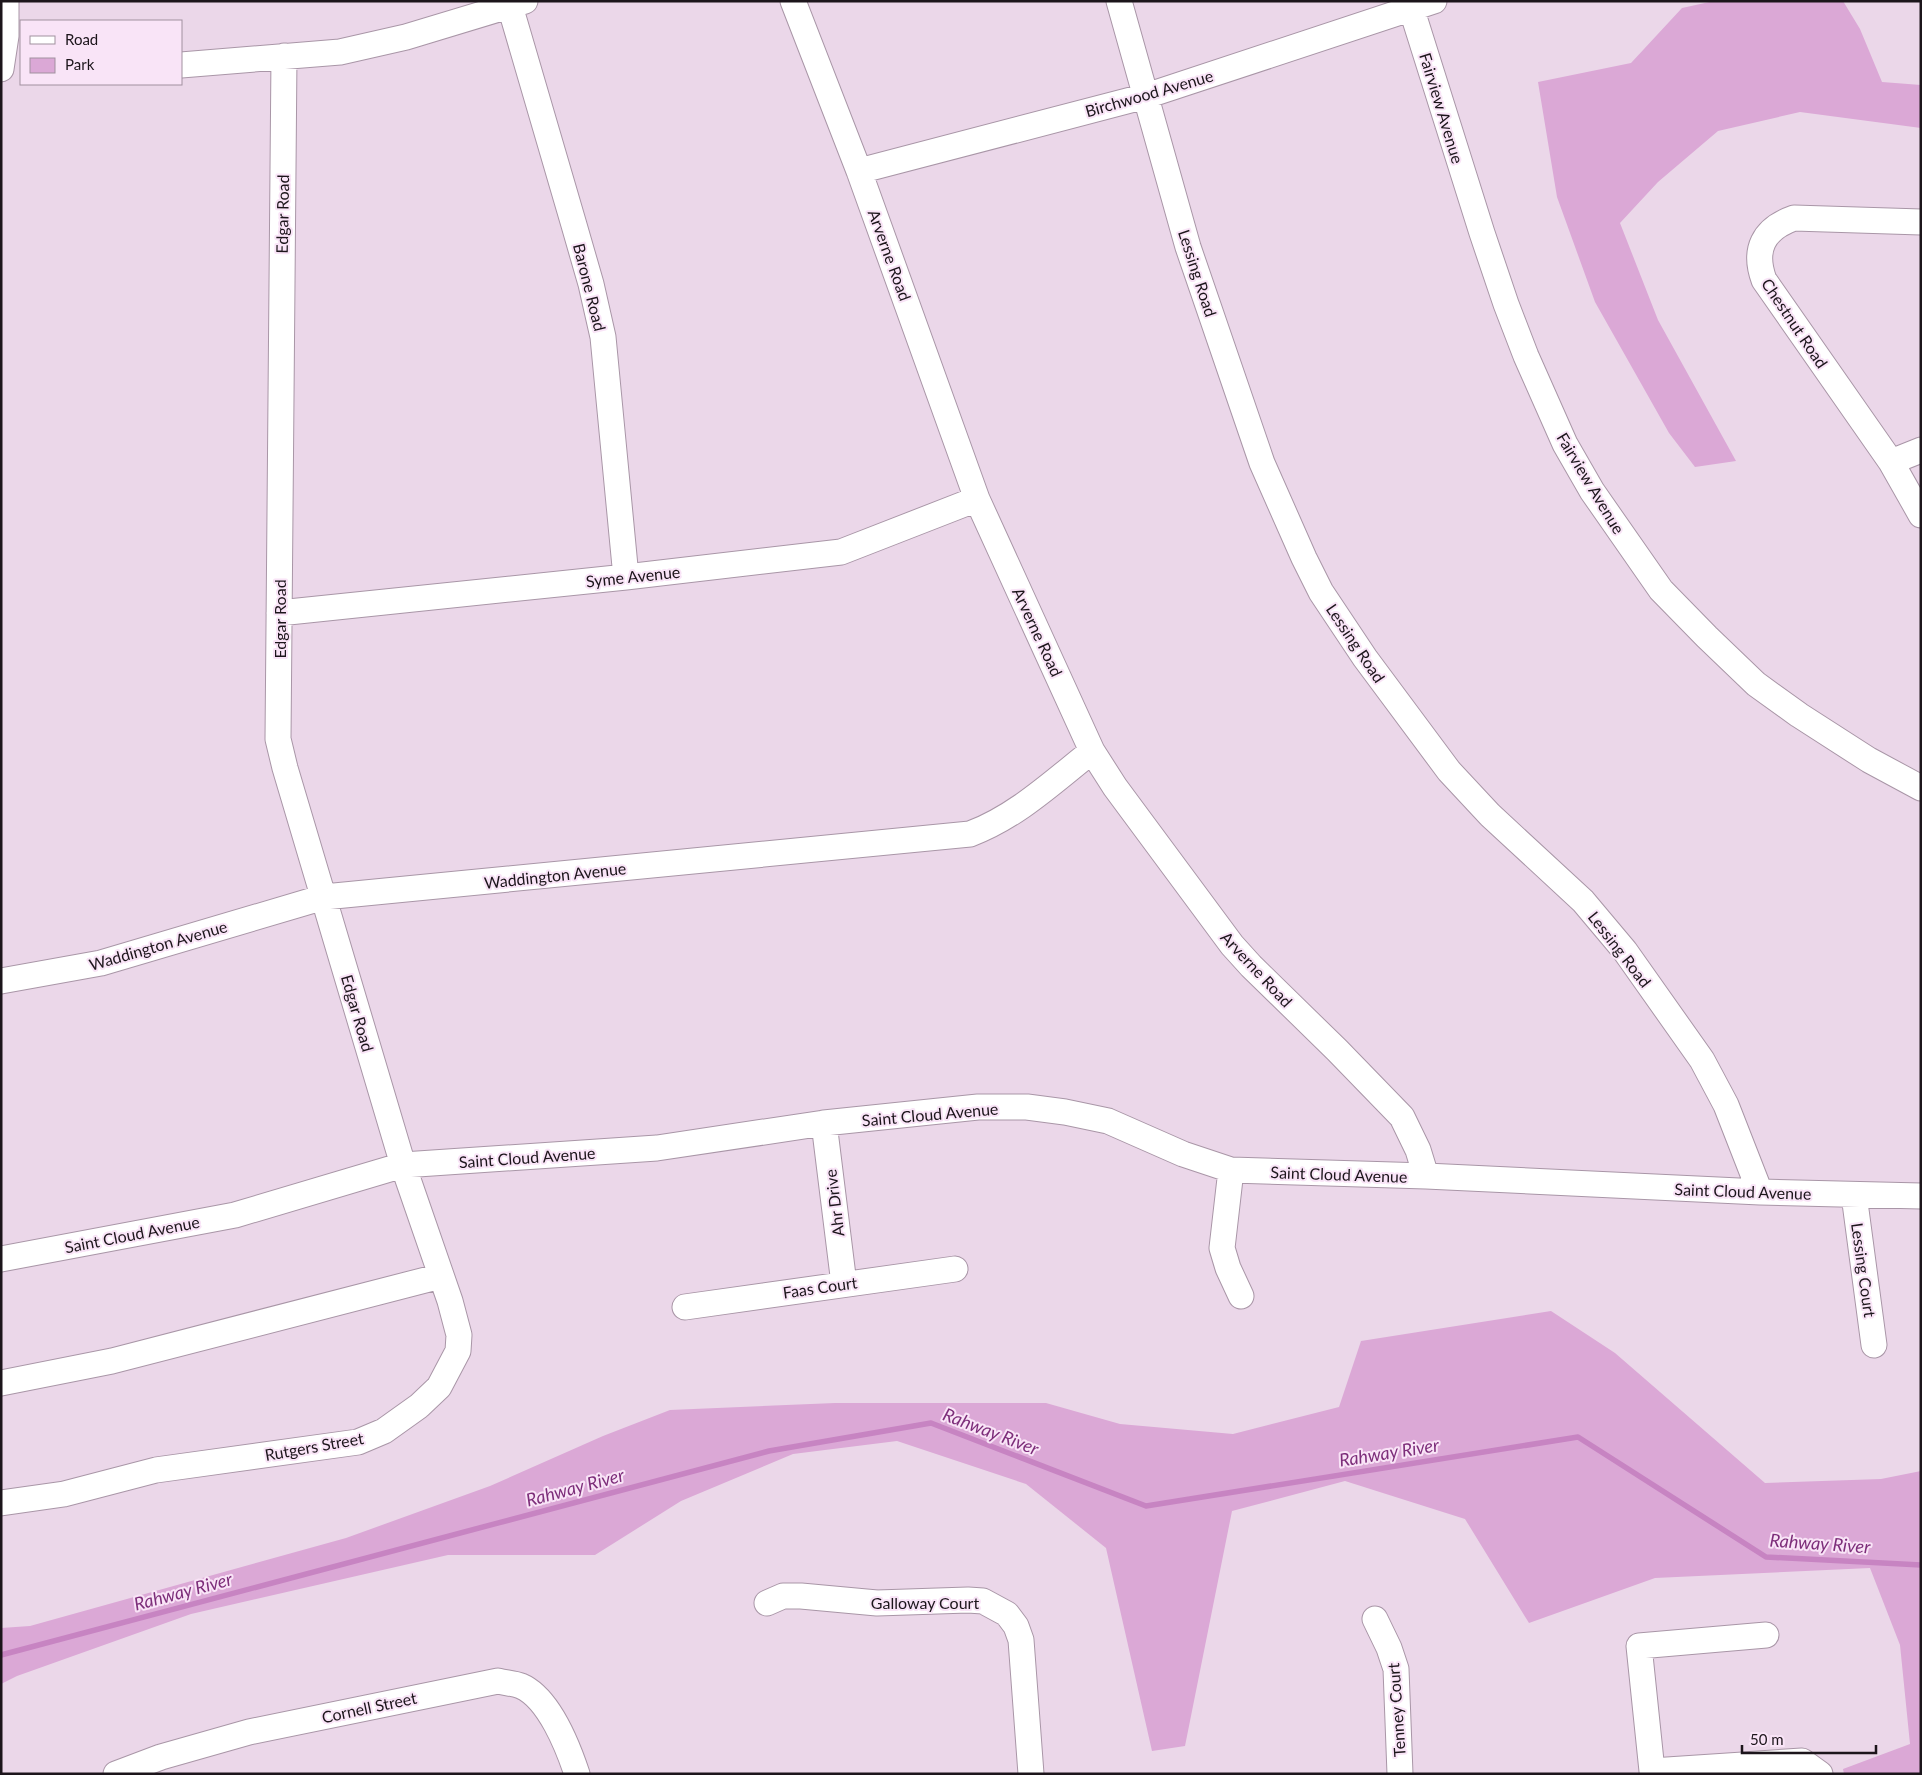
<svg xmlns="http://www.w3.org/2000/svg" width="1922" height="1775" font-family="Lato,sans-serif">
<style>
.green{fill:#dba8d6}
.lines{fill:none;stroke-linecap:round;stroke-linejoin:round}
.stream{stroke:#c784c2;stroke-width:5.5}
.minor-casing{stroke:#a996a7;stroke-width:27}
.minor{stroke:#fff;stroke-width:25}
.labels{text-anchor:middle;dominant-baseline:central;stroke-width:4;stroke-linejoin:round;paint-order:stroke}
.street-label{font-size:16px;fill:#1c151b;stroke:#f9e4f7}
.water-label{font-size:18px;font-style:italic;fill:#7d2e7a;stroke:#f9e4f7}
</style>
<rect width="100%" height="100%" fill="#ebd7e9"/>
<path class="green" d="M1714,1H1843L1860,29L1882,82L1921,85V128L1800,112L1718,131L1658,182L1620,223L1658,320L1736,461L1695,467L1669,433L1595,302L1557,197L1538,82L1631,63L1682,8Z
M1551,1311L1615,1353L1765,1483L1881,1479L1921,1471V1774H1844L1843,1769L1910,1744L1900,1645L1870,1568L1655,1578L1529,1623L1465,1519L1345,1481L1232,1511L1185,1746L1152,1751L1106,1548L1026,1484L897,1441L793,1454L681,1501L595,1555H448L191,1614L17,1676L1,1684V1628L30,1626L346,1538L490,1486L603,1436L670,1410L835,1403H1046L1120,1424L1233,1434L1339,1407L1361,1341Z"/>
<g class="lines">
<path class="stream" d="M1,1655L769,1451L931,1423L1146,1506L1578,1437L1766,1557L1921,1565"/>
<defs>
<path id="minor" d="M793,1L859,171L977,499L1092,751L1115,787L1232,945L1251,966L1337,1050L1402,1117L1418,1150L1426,1176
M1119,1L1188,247L1262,463L1304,558L1321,592L1365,658L1449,771L1490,815L1583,901L1625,951L1702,1060L1726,1105L1760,1192
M1409,1L1482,233L1506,304L1526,356L1565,444L1592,491L1661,590L1707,637L1756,684L1799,715L1869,760L1921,788
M510,6L574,225L591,284L603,337L626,577
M181,65L340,52L406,37L525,1
M1,69L6,36V1
M859,171L1146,96L1434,1
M1921,222L1794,218C1763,229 1753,250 1764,280L1891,462L1921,515
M1891,462L1921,450
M279,613L626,577L841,552L977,499
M1,981L101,963L324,897L970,834C1016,817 1054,781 1092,751
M824,1123L844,1284
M1231,1170L1222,1248L1228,1268L1241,1296
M1854,1195L1874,1345
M1,1259L235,1215L403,1165L657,1148L824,1123L978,1107H1027L1065,1112L1108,1121L1183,1154L1231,1170L1426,1176L1760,1192L1921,1196
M685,1307L955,1269
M1,1383L112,1361L441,1276
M1,1503L64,1494L156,1470L358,1442L384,1431L419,1406L439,1387L458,1351L459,1335L450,1301L403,1165L285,768L278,739L284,56
M767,1603L783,1596H801L877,1603L968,1600L983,1601L1007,1614L1016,1626L1021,1640L1031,1774
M1375,1619L1389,1648L1396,1669L1400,1774
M1766,1635L1639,1646L1652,1771L1802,1761L1820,1774
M116,1774L161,1757L249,1732L498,1681C505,1683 514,1683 521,1686C549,1698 568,1747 577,1774"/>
</defs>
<use href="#minor" class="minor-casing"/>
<use href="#minor" class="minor"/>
</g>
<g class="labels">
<g class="street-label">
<text transform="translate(1149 93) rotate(-16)">Birchwood Avenue</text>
<text transform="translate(1442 108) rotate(73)">Fairview Avenue</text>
<text transform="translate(282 214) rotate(-89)">Edgar Road</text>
<text transform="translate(890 255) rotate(70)">Arverne Road</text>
<text transform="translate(1198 273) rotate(72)">Lessing Road</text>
<text transform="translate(590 287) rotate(76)">Barone Road</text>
<text transform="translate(1795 323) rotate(56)">Chestnut Road</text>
<text transform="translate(1591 483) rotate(59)">Fairview Avenue</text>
<text transform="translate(633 576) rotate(-6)">Syme Avenue</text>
<text transform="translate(279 619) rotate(-90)">Edgar Road</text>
<text transform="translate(1038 632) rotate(65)">Arverne Road</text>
<text transform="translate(1356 643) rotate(56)">Lessing Road</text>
<text transform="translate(555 875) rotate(-6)">Waddington Avenue</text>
<text transform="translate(158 945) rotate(-16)">Waddington Avenue</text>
<text transform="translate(1620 949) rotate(52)">Lessing Road</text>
<text transform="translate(1257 969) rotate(47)">Arverne Road</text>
<text transform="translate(358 1013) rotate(74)">Edgar Road</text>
<text transform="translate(930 1114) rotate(-5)">Saint Cloud Avenue</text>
<text transform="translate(527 1157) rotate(-4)">Saint Cloud Avenue</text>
<text transform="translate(1339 1174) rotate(2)">Saint Cloud Avenue</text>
<text transform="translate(1743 1191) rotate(2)">Saint Cloud Avenue</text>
<text transform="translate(834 1203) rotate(-97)">Ahr Drive</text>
<text transform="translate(132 1234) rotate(-11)">Saint Cloud Avenue</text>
<text transform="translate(1864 1270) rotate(82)">Lessing Court</text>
<text transform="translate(820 1287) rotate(-8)">Faas Court</text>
<text transform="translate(314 1446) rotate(-10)">Rutgers Street</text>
<text x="925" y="1602">Galloway Court</text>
<text transform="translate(369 1707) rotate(-12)">Cornell Street</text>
<text transform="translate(1396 1710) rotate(-94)">Tenney Court</text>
</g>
<g class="water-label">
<text transform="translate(991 1431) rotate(21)">Rahway River</text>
<text transform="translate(1389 1452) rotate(-9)">Rahway River</text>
<text transform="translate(575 1487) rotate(-15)">Rahway River</text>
<text transform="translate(1820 1543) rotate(4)">Rahway River</text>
<text transform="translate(183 1591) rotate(-15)">Rahway River</text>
</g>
</g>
<rect width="1922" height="1775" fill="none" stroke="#1c151b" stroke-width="5"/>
<rect x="20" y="20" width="162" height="65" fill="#f9e4f7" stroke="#a1919f"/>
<rect x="30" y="36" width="25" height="8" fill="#ffffff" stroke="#a1919f"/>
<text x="65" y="45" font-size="15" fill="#1c151b">Road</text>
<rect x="30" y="58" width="25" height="15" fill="#dba8d6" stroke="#a1919f"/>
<text x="65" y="70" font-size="15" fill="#1c151b">Park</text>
<path d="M1742 1745v8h134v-8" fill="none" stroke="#1c151b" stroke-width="2.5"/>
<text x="1750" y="1745" font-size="15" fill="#1c151b" stroke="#f9e4f7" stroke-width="4" paint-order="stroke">50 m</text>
</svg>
